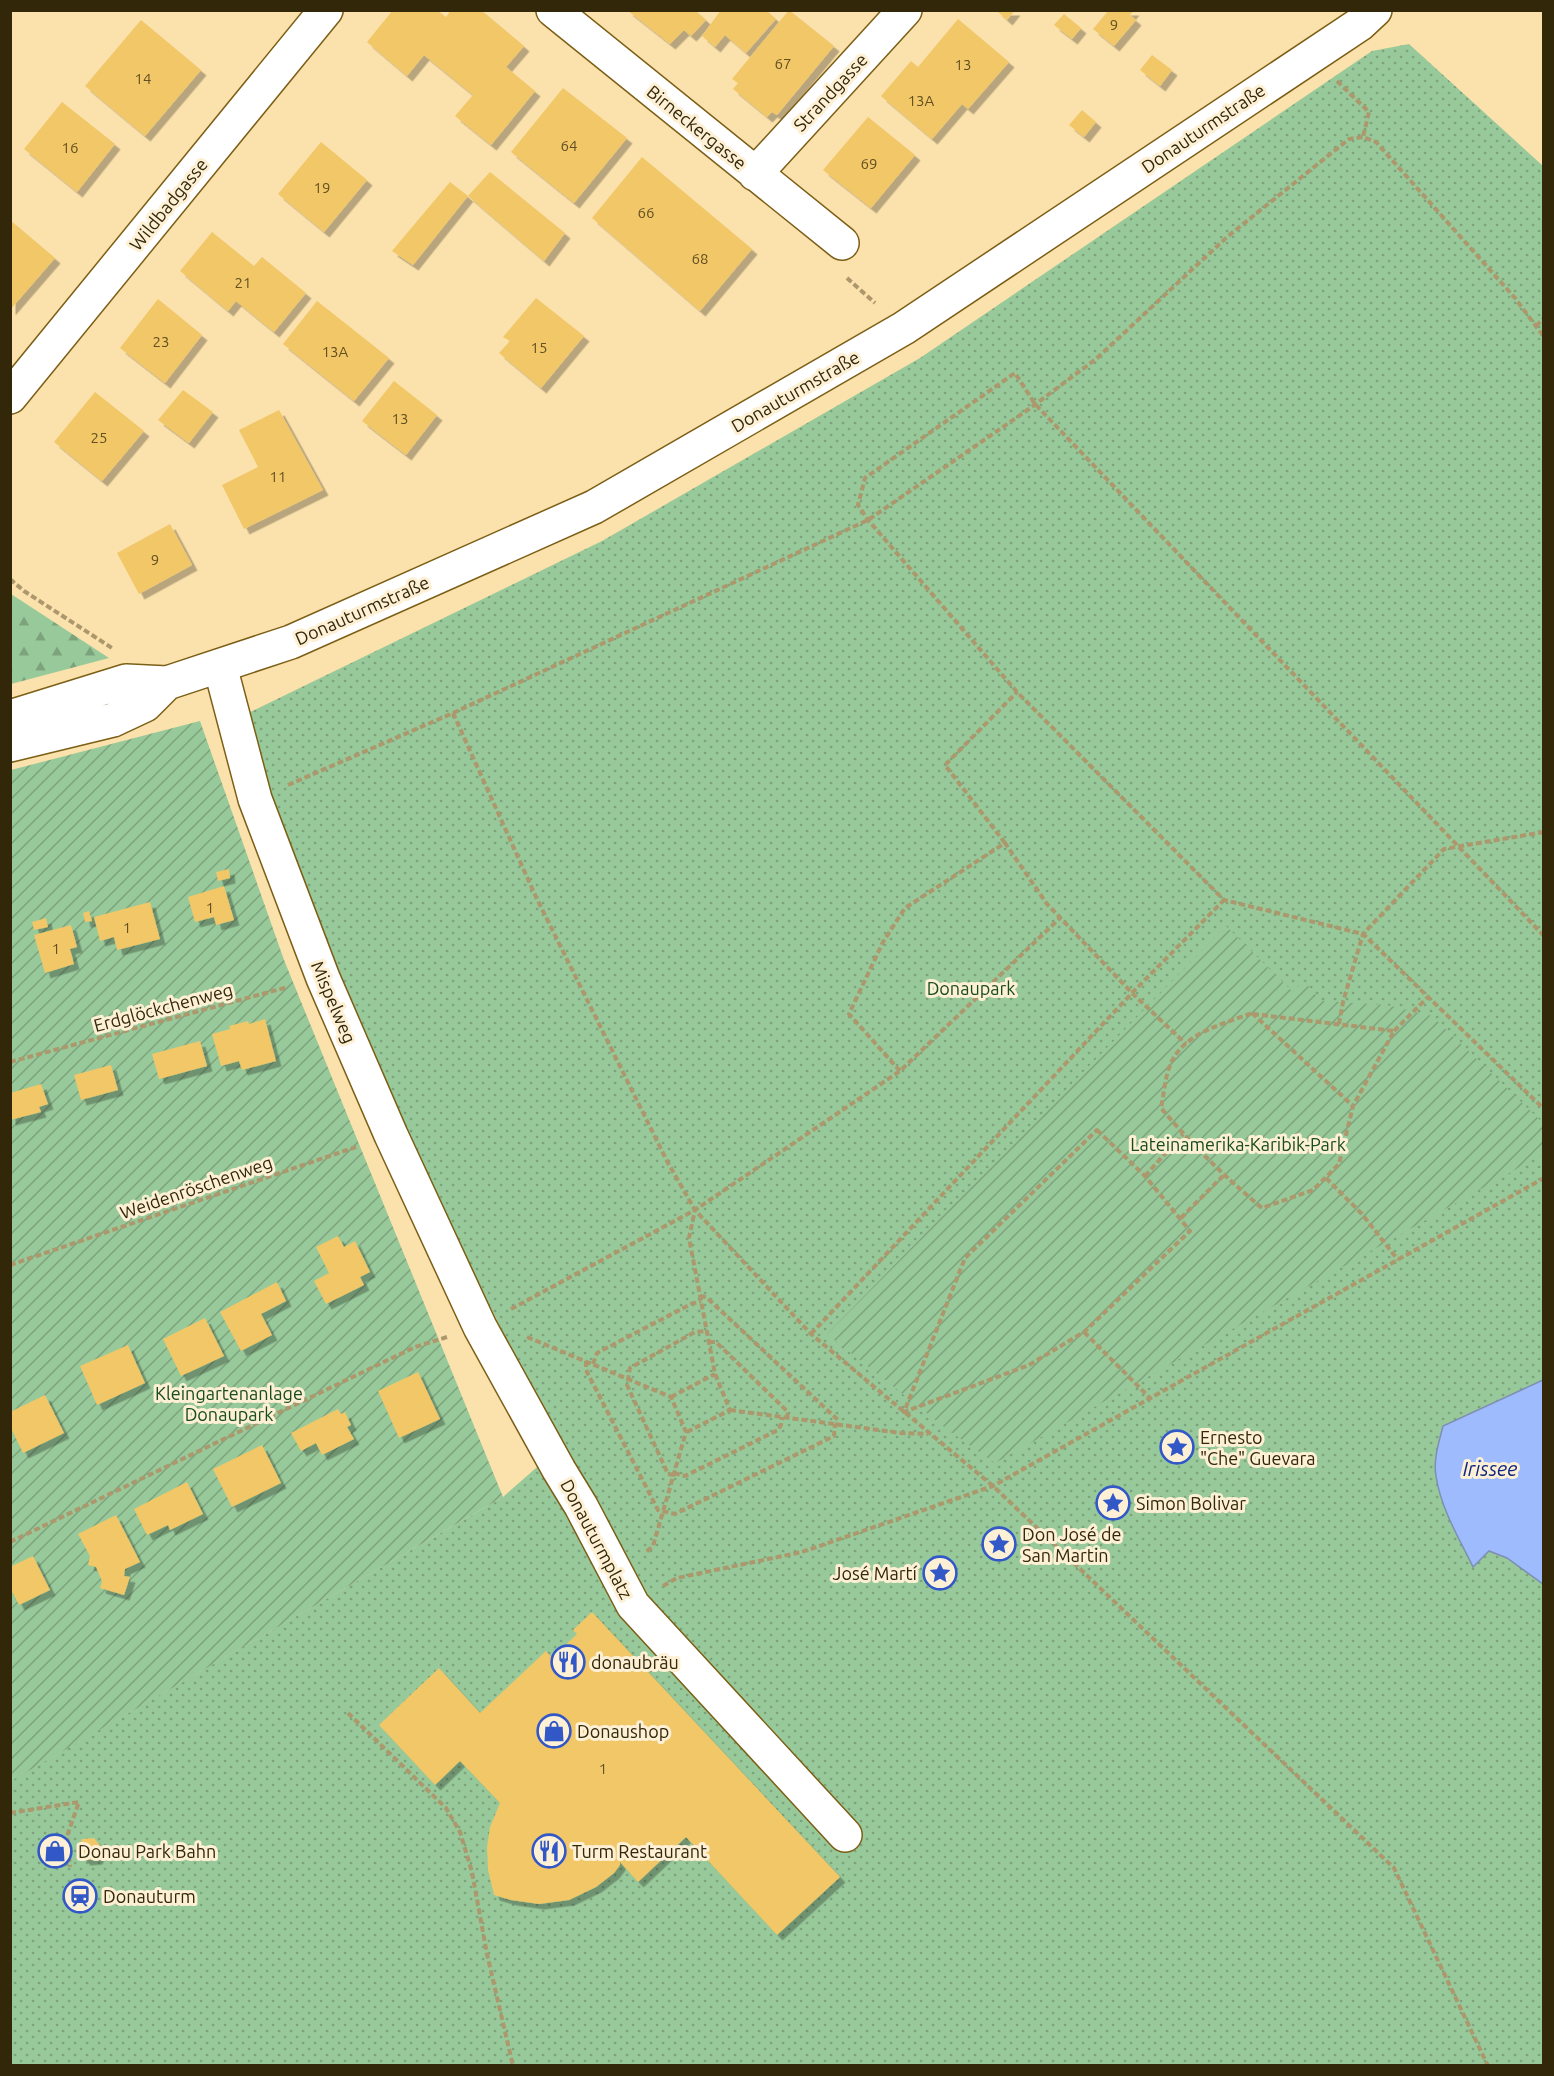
<svg xmlns="http://www.w3.org/2000/svg" width="1554" height="2076" font-family="Ubuntu,sans-serif">
<style>
.forest{fill:url(#forest-firs)}
.park{fill:url(#park-dots)}
.garden{fill:url(#garden-furrows)}
.water{fill:#9ebbfd;stroke:#7e8fb4;stroke-width:1.5}
.building{fill:#f1c768;filter:url(#shadow)}
.lines{fill:none;stroke-linecap:round;stroke-linejoin:round}
.street-casing{stroke:#7c5f16;stroke-width:36}
.secondary-casing{stroke:#7c5f16;stroke-width:36}
.path{stroke:#ac986c;stroke-width:4;stroke-dasharray:6 3;stroke-linecap:butt}
.street{stroke:#fff;stroke-width:33}
.secondary{stroke:#fff;stroke-width:33}
.labels{text-anchor:middle;dominant-baseline:central;stroke-width:6;stroke-linejoin:round;paint-order:stroke}
.number-label{font-size:15px;fill:#624f22}
.street-label{font-size:18px;fill:#33270a;stroke:#fdf0d5}
.park-label{font-size:18px;fill:#174c1f;stroke:#fdf0d5}
.poi-label{font-size:18px;fill:#33270a;stroke:#fdf0d5;text-anchor:start}
.water-label{font-size:20px;font-style:italic;fill:#0e2681;stroke:#fdf0d5}
</style>
<defs>
<pattern id="forest-firs" width="22" height="20" patternUnits="userSpaceOnUse" patternTransform="scale(1.5)"><rect width="22" height="20" fill="#98c99a"/><path d="M5 1l3.5 6h-7zM16 11l3.5 6h-7z" fill="#7da37c"/></pattern>
<pattern id="park-dots" width="8" height="8" patternUnits="userSpaceOnUse" patternTransform="scale(1.5)"><rect width="8" height="8" fill="#98c99a"/><path d="M2 2h.1M6 6h.1" fill="none" stroke="#7da37c" stroke-width="1.8" stroke-linecap="round"/></pattern>
<pattern id="garden-furrows" width="10" height="10" patternUnits="userSpaceOnUse" patternTransform="scale(1.5)"><rect width="10" height="10" fill="#98c99a"/><path d="M-1 1l2-2M0 10L10 0M9 11l2-2" fill="none" stroke="#7da37c"/></pattern>
<filter id="shadow"><feDropShadow dx="5.5" dy="5.5" stdDeviation="0" flood-color="#0004"/></filter>
</defs>
<rect width="100%" height="100%" fill="#fbe1ab"/>
<path class="forest" d="M10,594H11L109,658L11,684Z"/>
<path class="park" d="M1409,44L1543,166V2065H11L10,1781L503,1497L560,1447L332,989L244,715L602,541L920,358L1372,51Z"/>
<path class="garden" d="M200,721L284,960L503,1497L11,1781V770Z
M1226,926L1293,992L1304,981L1321,1001L1387,1005L1432,1016L1543,1123V1154L995,1463L948,1430L827,1334Z"/>
<path class="water" d="M1543,1380V1584L1507,1558L1489,1551L1473,1567C1459,1538 1441,1509 1436,1476C1433,1460 1439,1442 1443,1426Z"/>
<path class="building" d="M393,10H437L446,17L451,10H481L524,46L506,67L535,91L491,145L455,116L473,95L424,55L407,76L367,42Z
M627,10H695L706,20L691,36L684,30L670,44Z
M721,10H766L776,19L746,53L725,35L715,47L702,36Z
M789,10L834,46L777,115L772,112L767,117L733,89L738,83L732,79Z
M996,10H1015L1007,20Z
M1109,10H1134L1130,15L1136,20L1114,46L1093,29Z
M1064,14L1081,28L1072,39L1054,25Z
M958,19L1009,62L968,109L962,104L932,139L881,96L911,61L918,67Z
M141,20L201,70L145,136L85,86Z
M1152,55L1172,70L1160,86L1140,70Z
M563,88L627,138L574,203L511,152Z
M62,102L115,144L77,192L24,149Z
M1082,110L1096,122L1084,137L1069,125Z
M868,117L915,155L871,208L823,170Z
M321,142L367,180L324,232L278,194Z
M642,157L752,249L700,311L592,218Z
M490,172L565,233L544,261L468,196Z
M450,182L468,196L413,265L392,251Z
M10,220L55,258L10,310Z
M212,232L254,266L262,257L306,293L274,332L236,301L228,311L180,271Z
M536,298L584,336L541,388L499,353L510,341L503,337Z
M158,299L202,335L165,383L120,348Z
M317,301L389,358L354,401L283,344Z
M394,381L437,415L406,455L362,421Z
M183,390L213,412L189,443L158,420Z
M95,392L144,431L102,481L54,442Z
M279,410L323,490L244,529L222,485L258,467L239,430Z
M170,524L192,565L139,594L117,553Z
M229,869L230,878L218,881L216,872Z
M224,886L234,920L216,925L214,917L195,922L188,897Z
M150,902L160,939L117,950L114,937L100,941L94,917Z
M89,911L92,921L85,922L83,913Z
M46,918L48,927L34,930L32,922Z
M71,925L77,947L70,949L74,964L45,973L34,935Z
M265,1019L276,1061L242,1070L239,1061L221,1066L212,1034L230,1029L229,1026L248,1021L249,1024Z
M200,1041L207,1066L159,1079L152,1054Z
M111,1065L118,1090L81,1100L74,1075Z
M41,1084L48,1104L39,1107L41,1112L10,1120V1093Z
M338,1236L344,1247L355,1241L370,1272L360,1277L364,1285L326,1304L314,1281L329,1273L316,1247Z
M277,1282L286,1301L261,1314L272,1335L241,1351L220,1312Z
M205,1318L224,1356L181,1376L163,1339Z
M128,1345L145,1383L97,1405L80,1366Z
M418,1372L440,1419L399,1438L378,1391Z
M45,1395L64,1433L23,1453L10,1426V1412Z
M338,1409L341,1414L345,1412L351,1425L347,1427L354,1439L322,1455L316,1443L301,1451L291,1433Z
M262,1445L281,1483L232,1507L213,1469Z
M187,1482L203,1514L170,1530L168,1525L147,1535L134,1509Z
M116,1515L140,1562L125,1569L124,1576L130,1577L124,1595L100,1588L102,1581L96,1567L88,1565L90,1556L78,1534Z
M33,1556L50,1590L19,1605L13,1593L10,1594V1567Z
M592,1612L840,1877L777,1935L686,1837L638,1882L620,1862V1865L614,1873L596,1887L569,1900L539,1904L511,1900L494,1895L488,1870L487,1847L490,1827L500,1803L460,1761L435,1785L379,1725L439,1668L480,1713L546,1651L552,1658L577,1634L573,1630Z
M94,1838L102,1848L97,1859L85,1860L77,1851L82,1839Z
M61,1842L63,1860L50,1862L48,1843Z"/>
<g class="lines">
<defs>
<path id="street" d="M553,10L842,243
M755,174L905,10
M10,397L326,10
M220,666L255,799L323,978L391,1135L480,1327L559,1470L581,1506L633,1605L845,1835"/>
<path id="secondary" d="M10,717L126,681L167,683L291,642L594,507L904,328L1360,24L1375,10
M10,745L113,720L145,705L167,683"/>
</defs>
<use href="#street" class="street-casing"/>
<use href="#secondary" class="secondary-casing"/>
<path class="path" d="M1337,81L1369,112L1363,137
M847,278L875,303
M1536,326L1544,318
M10,579L24,591L112,648
M453,713L536,897L668,1163L695,1210L811,1334L993,1486L1394,1868L1488,2066
M288,785L453,713L868,520L1029,409L1096,359L1227,237L1349,139L1363,137L1376,142L1515,298L1544,337
M1005,843L945,765L1017,692
M1544,936L1035,404L1015,373L865,478L858,505L868,520L1017,692L1224,900L1363,934L1544,1109
M1252,1013L1353,1106L1339,1164L1313,1190L1262,1208C1224,1176 1193,1146 1161,1108C1164,1094 1165,1076 1171,1063C1185,1032 1224,1024 1252,1013Z
M1253,1014L1394,1031L1353,1106
M1339,1024L1343,1002L1363,934L1444,849L1544,832
M1394,1031L1427,998
M10,1062L288,987
M900,1071L849,1014L883,942L905,908L1005,843L1047,904L1132,993L1186,1044
M1097,1130L1145,1176L1190,1231L1084,1332L1029,1365L904,1412L965,1258Z
M1145,1176L1183,1134
M1326,1178L1362,1214L1398,1260
M1181,1218L1223,1176
M10,1265L356,1147
M700,1296L706,1297L838,1420L837,1425
M511,1309L695,1210L900,1071L1060,918
M1084,1332L1151,1399
M811,1334L1132,993L1224,900
M527,1337L671,1397L686,1432L653,1546L646,1552
M709,1342H716L788,1412L787,1418
M586,1361V1370L658,1510L675,1514L834,1436L835,1424
M593,1364L597,1353L691,1304L701,1301
M671,1397L715,1374
M730,1410L901,1433L928,1434
M687,1432L730,1410L715,1374L689,1238L695,1210
M674,1473L685,1476L778,1430L781,1425L782,1417
M674,1475L668,1474L627,1385L630,1368L695,1332L707,1331
M10,1542L415,1347L447,1337
M663,1586L677,1578L802,1552L993,1486L1544,1178
M348,1713L446,1808L460,1832L472,1872L487,1954L513,2066
M10,1813L79,1802L67,1836L70,1867"/>
<use href="#street" class="street"/>
<use href="#secondary" class="secondary"/>
</g>
<defs>
<symbol id="sight-ring" viewBox="-11 -11 22 22"><circle r="9.5" fill="#fdf0d5" stroke="#3258c8" stroke-width="1.5"/><path d="M0-6L1.8-2.2L6-1.7L2.9 1.2L3.7 5.4L0 3.3L-3.7 5.4L-2.9 1.2L-6-1.7L-1.8-2.2Z" fill="#3258c8"/></symbol>
<symbol id="restaurant-ring" viewBox="-11 -11 22 22"><circle r="9.5" fill="#fdf0d5" stroke="#3258c8" stroke-width="1.5"/><path d="M-5-6h1v4h1v-4h1v4h1v-4h1v5L-1.5 .5V6h-2V.5L-5-1ZM5-6V6H3V1.5H1.5Q1.5-4 5-6Z" fill="#3258c8"/></symbol>
<symbol id="shop-ring" viewBox="-11 -11 22 22"><circle r="9.5" fill="#fdf0d5" stroke="#3258c8" stroke-width="1.5"/><path d="M-5-2.5h2.3a2.7 3.5 0 0 1 5.4 0H5L5.5 6h-11ZM-1.5-2.5h3a1.5 2.3 0 0 0-3 0Z" fill="#3258c8"/></symbol>
<symbol id="station-ring" viewBox="-11 -11 22 22"><circle r="9.5" fill="#fdf0d5" stroke="#3258c8" stroke-width="1.5"/><path d="M-3-6H3Q5-6 5-4V2Q5 4 3 4L4.5 6H3L1.5 4h-3L-3 6H-4.5L-3 4Q-5 4-5 2V-4Q-5-6-3-6ZM-3.5-4v3h7v-3ZM-3.5 1v1.5H-2V1ZM2 1v1.5H3.5V1Z" fill="#3258c8"/></symbol>
</defs>
<g fill-rule="evenodd">
<use href="#sight-ring" x="1158" y="1428" width="38" height="38"/>
<use href="#sight-ring" x="1094" y="1484" width="38" height="38"/>
<use href="#sight-ring" x="980" y="1525" width="38" height="38"/>
<use href="#sight-ring" x="921" y="1554" width="38" height="38"/>
<use href="#restaurant-ring" x="549" y="1643" width="38" height="38"/>
<use href="#shop-ring" x="535" y="1712" width="38" height="38"/>
<use href="#shop-ring" x="36" y="1832" width="38" height="38"/>
<use href="#restaurant-ring" x="530" y="1832" width="38" height="38"/>
<use href="#station-ring" x="61" y="1877" width="38" height="38"/>
</g>
<g class="labels">
<g class="number-label">
<text x="1114" y="24">9</text>
<text x="783" y="63">67</text>
<text x="963" y="64">13</text>
<text x="143" y="78">14</text>
<text x="921" y="100">13A</text>
<text x="569" y="145">64</text>
<text x="70" y="147">16</text>
<text x="869" y="163">69</text>
<text x="322" y="187">19</text>
<text x="646" y="212">66</text>
<text x="700" y="258">68</text>
<text x="243" y="282">21</text>
<text x="161" y="341">23</text>
<text x="539" y="347">15</text>
<text x="335" y="351">13A</text>
<text x="400" y="418">13</text>
<text x="99" y="437">25</text>
<text x="278" y="476">11</text>
<text x="155" y="559">9</text>
<text x="210" y="907">1</text>
<text x="127" y="927">1</text>
<text x="56" y="948">1</text>
<text x="603" y="1768">1</text>
</g>
<g class="street-label">
<text transform="translate(830 92) rotate(-47)">Strandgasse</text>
<text transform="translate(697 127) rotate(39)">Birneckergasse</text>
<text transform="translate(1203 128) rotate(-34)">Donauturmstraße</text>
<text transform="translate(168 204) rotate(-51)">Wildbadgasse</text>
<text transform="translate(795 391) rotate(-30)">Donauturmstraße</text>
<text transform="translate(362 610) rotate(-24)">Donauturmstraße</text>
<text transform="translate(334 1002) rotate(67)">Mispelweg</text>
<text transform="translate(163 1007) rotate(-15)">Erdglöckchenweg</text>
<text transform="translate(196 1187) rotate(-19)">Weidenröschenweg</text>
<text transform="translate(597 1539) rotate(62)">Donauturmplatz</text>
</g>
<g class="park-label">
<text x="971" y="988">Donaupark</text>
<text x="1238" y="1144">Lateinamerika-Karibik-Park</text>
<text x="229" y="1393">Kleingartenanlage<tspan x="229" dy="21">Donaupark</tspan></text>
</g>
<g class="poi-label">
<text x="1200" y="1437">Ernesto<tspan x="1200" dy="21">"Che" Guevara</tspan></text>
<text x="1136" y="1503">Simon Bolivar</text>
<text x="1022" y="1534">Don José de<tspan x="1022" dy="21">San Martin</tspan></text>
<text x="917" y="1573" text-anchor="end">José Martí</text>
<text x="591" y="1662">donaubräu</text>
<text x="577" y="1731">Donaushop</text>
<text x="78" y="1851">Donau Park Bahn</text>
<text x="572" y="1851">Turm Restaurant</text>
<text x="103" y="1896">Donauturm</text>
</g>
<g class="water-label">
<text x="1490" y="1468">Irissee</text>
</g>
</g>
<rect width="1554" height="2076" fill="none" stroke="#33270a" stroke-width="24"/>
</svg>
